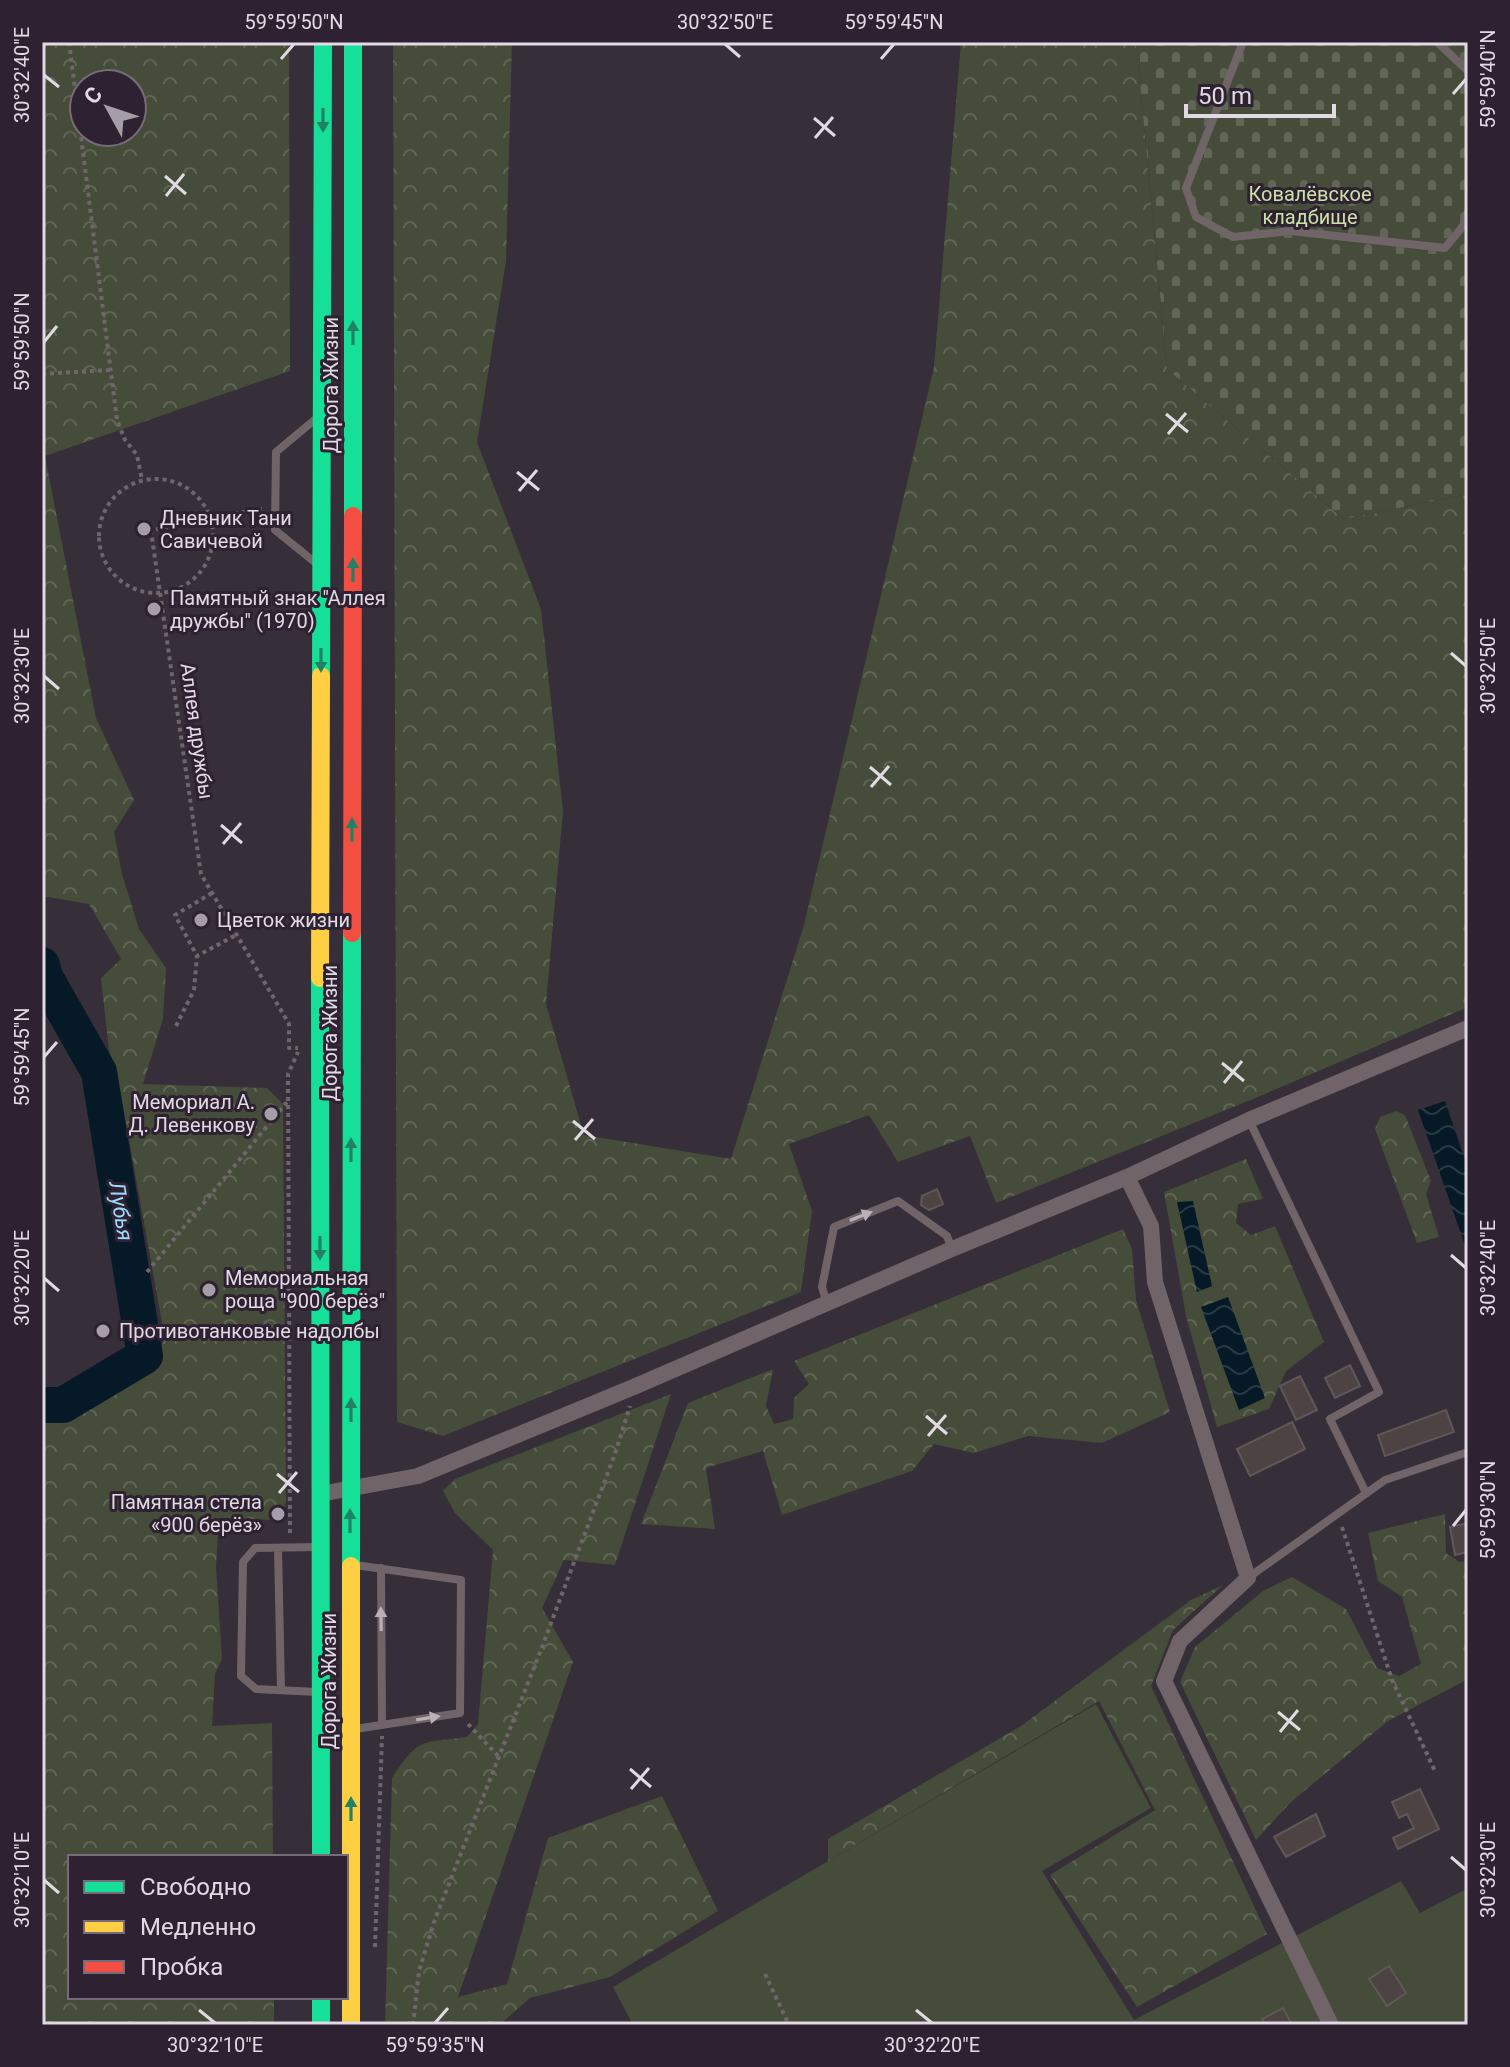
<svg xmlns="http://www.w3.org/2000/svg" width="1510" height="2067" font-family="Roboto,sans-serif">
<style>
.forest{fill:url(#forest-crowns);fill-rule:evenodd}
.cemetery{fill:url(#cemetery-stones)}
.green{fill:#454c39}
.water{fill:url(#water-waves)}
.lines{fill:none;stroke-linecap:round;stroke-linejoin:round}
.river{stroke:#051926;stroke-width:36}
.building{fill:#4d4343;stroke:#5f5859;stroke-width:2}
.path{stroke:#6f666b;stroke-width:4;stroke-dasharray:4 4;stroke-linecap:butt}
.lane{stroke:#706468;stroke-width:8}
.street{stroke:#706468;stroke-width:16}
.fast{stroke:#16e098;stroke-width:18}
.slow{stroke:#ffcf43;stroke-width:18}
.jam{stroke:#f24e42;stroke-width:18}
.oneway{fill:#228064}
.oneway2{fill:#b9b0b8}
.ticks{fill:none;stroke:#e1d9e3;stroke-width:3}
.poi-dot{fill:#a59da7;stroke:#2e2131;stroke-width:3}
.labels{text-anchor:middle;dominant-baseline:central;stroke-width:6;stroke-linejoin:round;paint-order:stroke}
.park-label{font-size:20px;fill:#cbe2a6;stroke:#2e2131}
.street-label{font-size:20px;fill:#e1d9e3;stroke:#2e2131}
.poi-label{font-size:20px;fill:#e1d9e3;stroke:#2e2131;text-anchor:start}
.water-label{font-size:22px;font-style:italic;fill:#99dbff;stroke:#2e2131}
.neatline{fill:none;stroke:#e1d9e3;stroke-width:3}
.ticks-label{font-size:20px;text-anchor:middle;fill:#e1d9e3}
</style>
<defs>
<pattern id="forest-crowns" width="20" height="18" patternUnits="userSpaceOnUse" patternTransform="scale(2)"><rect width="20" height="18" fill="#454c39"/><path d="M2 6a3 3 0 1 1 6 0M12 15a3 3 0 1 1 6 0" fill="none" stroke="#606556"/></pattern>
<pattern id="cemetery-stones" width="16" height="16" patternUnits="userSpaceOnUse" patternTransform="scale(2)"><rect width="16" height="16" fill="#454c39"/><path d="M2 7V4a2 2 0 0 1 4 0v3zM10 15v-3a2 2 0 0 1 4 0v3z" fill="#606556"/></pattern>
<pattern id="water-waves" width="16" height="10" patternUnits="userSpaceOnUse" patternTransform="scale(2)"><rect width="16" height="10" fill="#051926"/><path d="M0 5q4-4 8 0t8 0" fill="none" stroke="#293a45"/></pattern>
</defs>
<rect width="100%" height="100%" fill="#362e38"/>
<path class="forest" d="M42,42H289L290,371L45,456L96,718L134,800L114,832L122,874L139,929L166,968L163,1019L143,1084L267,1088L283,1104L286,1502L283,1514L274,1520L219,1518L216,1567L222,1659L215,1674L212,1726L272,1723L273,1857H70V1997H274V2025H42V1415L65,1414L143,1371L165,1339L120,1090L109,1050L101,978L121,959L89,904L42,896ZM132,84V132H84V84Z
M393,42H512L506,261L477,442L541,609L563,811L546,1004L584,1135L731,1159L804,925L934,367L961,42H1136L1167,369L1344,519L1468,494V1007L1258,1097L996,1203L970,1136L898,1162L869,1115L789,1144L812,1211L801,1292L443,1436L397,1422Z
M1396,1111L1405,1115L1431,1181L1426,1194L1439,1237L1417,1243L1375,1129L1380,1117Z
M1246,1159L1263,1199L1238,1204L1236,1223L1251,1235L1275,1226L1324,1342L1286,1371L1269,1409L1217,1427L1186,1316L1164,1192Z
M1123,1229L1132,1249L1136,1300L1170,1412L1102,1443L1028,1436L974,1453L934,1444L912,1471L782,1515L763,1451L706,1468L715,1529L641,1524L688,1403L773,1369L766,1406L774,1424L793,1419L794,1398L809,1384L794,1361Z
M671,1394L615,1565L564,1560L542,1608L573,1662L458,1997L507,1984L548,1838L662,1796L718,1911L610,1977L530,1998L499,2025H385L392,1778C419,1737 421,1743 467,1737L478,1724L493,1550L455,1513L443,1491L455,1479Z
M1445,1514L1446,1553L1459,1562L1468,1561V1679L1388,1721L1291,1802L1256,1840L1180,1682L1195,1647L1263,1591L1292,1577L1346,1609L1377,1668L1399,1676L1421,1664L1402,1597L1378,1581L1368,1533Z
M1223,1585L1173,1630L1151,1686L1267,1934L1137,2007L1050,1875L1155,1810L1099,1701L828,1861V1839L1021,1726L1191,1600Z"/>
<path class="cemetery" d="M1136,42H1468V494L1344,519L1167,369Z"/>
<path class="green" d="M1096,1704L1151,1808L1042,1871L1134,2020L1401,1881L1420,1913L1468,1888V2025H633L613,1987Z"/>
<path class="water" d="M1445,1101L1468,1169V1254L1418,1110Z
M1193,1201L1212,1286L1197,1292L1177,1202Z
M1228,1297L1265,1398L1239,1410L1201,1307Z"/>
<g class="lines">
<path class="river" d="M42,965L45,977L99,1072L145,1356L63,1405H42"/>
</g>
<path class="building" d="M937,1189L943,1204L929,1210L921,1205L922,1196Z
M1350,1365L1360,1386L1335,1398L1325,1378Z
M1300,1376L1317,1410L1296,1420L1280,1386Z
M1446,1410L1454,1432L1385,1456L1378,1435Z
M1292,1422L1305,1449L1250,1476L1237,1449Z
M1468,1523V1552L1455,1555L1450,1527Z
M1420,1789L1439,1829L1398,1849L1393,1838L1414,1828L1407,1814L1399,1818L1392,1802Z
M1316,1814L1325,1836L1286,1857L1274,1837Z
M1389,1966L1406,1993L1387,2006L1369,1979Z
M1283,2008L1292,2025H1266L1262,2019Z"/>
<g class="lines">
<path class="path" d="M69,42L117,420L125,440L137,455L142,480
M42,374L110,370
M99 536a57 57 0 1 1 114 0a57 57 0 1 1-114 0Z
M262,509L179,523L151,531L201,874L289,1024V1048H298
M212,893L175,915L197,956L236,935
M176,1026L194,990L197,956
M147,1272L287,1102
M1342,1527L1392,1680L1435,1771
M290,1533L288,1074L298,1052
M468,1724L499,1757
M375,1947L382,1736
M765,1974L789,2025
M413,2025L419,1971L434,1922L537,1660L615,1454L630,1406"/>
<path class="lane" d="M1243,42L1186,188L1196,217L1233,237L1291,231L1445,248L1463,226L1468,211
M1437,42L1468,71
M317,564L275,530L276,452L318,417
M1249,1120L1379,1392L1330,1419L1366,1493
M827,1303L822,1287L834,1227L898,1201L947,1236L952,1249
M278,1548L281,1690
M355,1565L461,1580L460,1713L355,1729
M381,1568L382,1725
M1249,1577L1385,1480L1468,1452
M317,1692L256,1689L241,1676L243,1562L255,1548L319,1547"/>
<path class="street" d="M1127,1177L1151,1226L1155,1282L1248,1578L1180,1641L1164,1681L1331,2025
M320,1494L418,1476L636,1386L952,1249L1127,1177L1249,1120L1468,1028"/>
<path class="fast" d="M353,516V42
M321,676L323,42
M320,978L321,1857
M351,1566L352,933
M321,1997V2025"/>
<path class="slow" d="M320,978L321,676
M351,2025V1566"/>
<path class="jam" d="M352,933L353,516"/>
</g>
<defs><path id="oneway-solid" d="M-6-.8H1V-3.2L6.5 0L1 3.2V.8H-6Z" transform="scale(2)"/></defs>
<g class="oneway">
<use href="#oneway-solid" transform="translate(323 120) rotate(90)"/>
<use href="#oneway-solid" transform="translate(353 333) rotate(-90)"/>
<use href="#oneway-solid" transform="translate(353 570) rotate(-90)"/>
<use href="#oneway-solid" transform="translate(321 660) rotate(90)"/>
<use href="#oneway-solid" transform="translate(352 830) rotate(-90)"/>
<use href="#oneway-solid" transform="translate(351 1150) rotate(-90)"/>
<use href="#oneway-solid" transform="translate(320 1248) rotate(90)"/>
<use href="#oneway-solid" transform="translate(351 1410) rotate(-90)"/>
<use href="#oneway-solid" transform="translate(350 1521) rotate(-90)"/>
<use href="#oneway-solid" transform="translate(351 1809) rotate(-90)"/>
</g>
<g class="oneway2">
<use href="#oneway-solid" transform="translate(861 1216) rotate(-22)"/>
<use href="#oneway-solid" transform="translate(381 1619) rotate(-91)"/>
<use href="#oneway-solid" transform="translate(428 1718) rotate(-9)"/>
</g>
<path class="ticks" d="M725,44L740,57M281,59L294,44M881,59L894,44M44,75L59,87M1453,94L1466,79M814,118L835,136M815,138L833,117M165,176L186,194M166,196L184,174M44,342L57,326M1166,414L1188,432M1168,434L1186,413M517,472L539,490M519,491L537,470M1451,653L1466,666M44,676L59,689M870,767L891,785M871,787L889,766M221,825L242,843M223,844L241,823M44,1057L57,1042M1222,1063L1244,1081M1224,1083L1242,1061M573,1121L595,1139M575,1140L593,1119M1451,1255L1466,1268M44,1278L59,1291M926,1416L947,1434M928,1436L946,1415M277,1474L299,1492M279,1493L297,1472M1453,1526L1466,1510M1278,1712L1300,1730M1280,1732L1298,1710M630,1769L651,1787M631,1789L649,1768M1451,1857L1466,1870M44,1880L59,1893M199,2010L215,2023M916,2010L932,2023M435,2023L448,2008"/>
<g class="poi-dot">
<circle cx="144" cy="529" r="8"/>
<circle cx="154" cy="609" r="8"/>
<circle cx="201" cy="920" r="8"/>
<circle cx="271" cy="1114" r="8"/>
<circle cx="209" cy="1290" r="8"/>
<circle cx="103" cy="1331" r="8"/>
<circle cx="278" cy="1514" r="8"/>
</g>
<g class="labels">
<g class="park-label">
<text x="1310" y="194">Ковалёвское<tspan x="1310" dy="23">кладбище</tspan></text>
</g>
<g class="street-label">
<text transform="translate(331 385) rotate(-90)">Дорога Жизни</text>
<text transform="translate(197 731) rotate(82)">Аллея дружбы</text>
<text transform="translate(330 1033) rotate(-90)">Дорога Жизни</text>
<text transform="translate(329 1681) rotate(-90)">Дорога Жизни</text>
</g>
<g class="poi-label">
<text x="160" y="518">Дневник Тани<tspan x="160" dy="23">Савичевой</tspan></text>
<text x="170" y="598">Памятный знак "Аллея<tspan x="170" dy="23">дружбы" (1970)</tspan></text>
<text x="217" y="920">Цветок жизни</text>
<text x="255" y="1102" text-anchor="end">Мемориал А.<tspan x="255" dy="23">Д. Левенкову</tspan></text>
<text x="225" y="1278">Мемориальная<tspan x="225" dy="23">роща "900 берёз"</tspan></text>
<text x="119" y="1331">Противотанковые надолбы</text>
<text x="262" y="1502" text-anchor="end">Памятная стела<tspan x="262" dy="23">«900 берёз»</tspan></text>
</g>
<g class="water-label">
<text transform="translate(121 1211) rotate(81)">Лубья</text>
</g>
</g>
<rect width="1510" height="2067" fill="none" stroke="#2e2131" stroke-width="88"/>
<rect x="68" y="1855" width="280" height="144" fill="#2e2131" stroke="#766b78" stroke-width="2"/>
<rect x="84" y="1881" width="40" height="12" fill="#16e098" stroke="#766b78" stroke-width="2"/>
<text x="140" y="1895" font-size="24" fill="#e1d9e3">Свободно</text>
<rect x="84" y="1921" width="40" height="12" fill="#ffcf43" stroke="#766b78" stroke-width="2"/>
<text x="140" y="1935" font-size="24" fill="#e1d9e3">Медленно</text>
<rect x="84" y="1961" width="40" height="12" fill="#f24e42" stroke="#766b78" stroke-width="2"/>
<text x="140" y="1975" font-size="24" fill="#e1d9e3">Пробка</text>
<g transform="translate(108 108) rotate(310)"><circle r="38" fill="#2e2131" stroke="#766b78" stroke-width="2"/>
<path d="M0-6L14 30L0 20L-14 30Z" fill="#a59da7"/>
<text y="-12" font-size="22" font-weight="bold" text-anchor="middle" fill="#e1d9e3">С</text>
</g>
<path d="M1186 104v12h148v-12" fill="none" stroke="#e1d9e3" stroke-width="4"/>
<text x="1198" y="104" font-size="24" fill="#e1d9e3" stroke="#2e2131" stroke-width="6" paint-order="stroke">50 m</text>
<rect x="44" y="44" width="1422" height="1979" class="neatline"/>
<g class="ticks-label">
<text x="294" y="29">59°59'50"N</text>
<text x="725" y="29">30°32'50"E</text>
<text x="894" y="29">59°59'45"N</text>
<text transform="translate(22 75) rotate(-90)" y="7">30°32'40"E</text>
<text transform="translate(1488 79) rotate(-90)" y="7">59°59'40"N</text>
<text transform="translate(22 342) rotate(-90)" y="7">59°59'50"N</text>
<text transform="translate(1488 666) rotate(-90)" y="7">30°32'50"E</text>
<text transform="translate(22 676) rotate(-90)" y="7">30°32'30"E</text>
<text transform="translate(22 1057) rotate(-90)" y="7">59°59'45"N</text>
<text transform="translate(1488 1268) rotate(-90)" y="7">30°32'40"E</text>
<text transform="translate(22 1278) rotate(-90)" y="7">30°32'20"E</text>
<text transform="translate(1488 1510) rotate(-90)" y="7">59°59'30"N</text>
<text transform="translate(1488 1870) rotate(-90)" y="7">30°32'30"E</text>
<text transform="translate(22 1880) rotate(-90)" y="7">30°32'10"E</text>
<text x="215" y="2052">30°32'10"E</text>
<text x="435" y="2052">59°59'35"N</text>
<text x="932" y="2052">30°32'20"E</text>
</g>
</svg>
